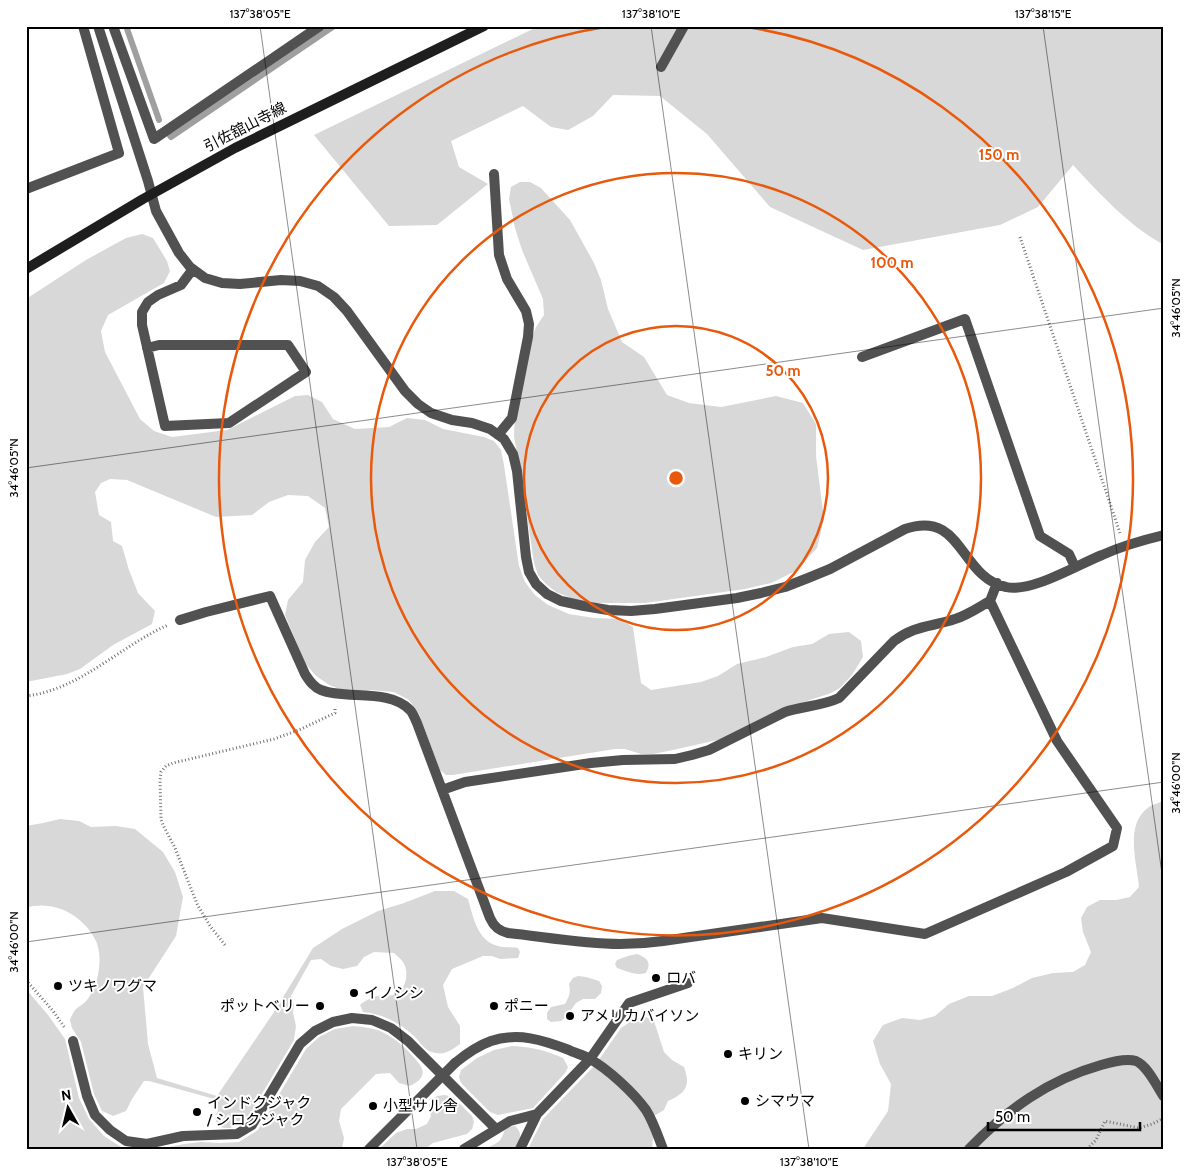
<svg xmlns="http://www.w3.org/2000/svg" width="1190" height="1175" font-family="Cabin,'Noto Sans JP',sans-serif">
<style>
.green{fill:#d8d8d8}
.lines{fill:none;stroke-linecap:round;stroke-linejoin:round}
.stream{stroke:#9f9f9f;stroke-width:6}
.path{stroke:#737373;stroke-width:3;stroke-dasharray:1 2.5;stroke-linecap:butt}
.lane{stroke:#515151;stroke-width:10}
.street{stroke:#515151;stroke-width:10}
.secondary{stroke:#1e1e1e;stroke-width:10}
.lane-bridge{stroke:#515151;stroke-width:10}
.ticks{fill:none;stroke:#000;stroke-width:1;stroke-opacity:0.45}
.ring{fill:none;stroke:#e8590c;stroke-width:2.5}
.poi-dot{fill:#000;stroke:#fff;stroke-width:2}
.labels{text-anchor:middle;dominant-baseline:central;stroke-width:4;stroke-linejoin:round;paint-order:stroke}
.street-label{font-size:15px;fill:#000;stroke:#fff}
.poi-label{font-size:15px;fill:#000;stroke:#fff;text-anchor:start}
.centre{fill:#e8590c;stroke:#fff;stroke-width:2.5}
.ring-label{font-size:15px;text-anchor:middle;font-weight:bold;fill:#e8590c;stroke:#fff;stroke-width:4;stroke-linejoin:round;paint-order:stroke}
.neatline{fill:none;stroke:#000;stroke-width:2}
.ticks-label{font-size:12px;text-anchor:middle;fill:#000}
</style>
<rect width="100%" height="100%" fill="#fff"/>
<path class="green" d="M539,26H1164V245C1128,225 1100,194 1073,165L1038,207L1000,225L863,250L770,207L707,134L660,96L613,95L593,116L568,130L551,127L523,106L451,141L459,167L488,184L437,225L389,226L314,135Z
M520,182H530L541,188L570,220L594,263L601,280L608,309L622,342L644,357L667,395L689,403L721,407L776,396L803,403L816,424V456L824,519L817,548L796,571L771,583L745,589L645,603H595L573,599L556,592L546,584L538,575L534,563L519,462L514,437L515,408L524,358L536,327L544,315L543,299L522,250L515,228L509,199L511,187Z
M142,234L153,238L167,261L170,271L164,283L108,315L101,331L105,352L140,419L154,431L172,437L227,430L295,396L308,395L322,402L333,419L355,429L389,427L407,418L425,420L443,429L484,437L494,441L501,450L504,465L519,566L525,582L535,595L548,605L569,614L594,618L619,619L633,627L641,683L651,690L701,682L718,676L737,664L766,657L793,647L812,644L829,634L849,632L861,641L863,657L852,675L840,688L831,693L786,708L722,739L673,750L653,754H641L625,749H615L453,775H446L440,770L419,714L409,700L394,692L371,690L345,691L329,685L315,675L305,663L285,615L288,600L303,582L305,560L315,542L329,527L325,508L308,496L288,495L269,502L252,515L216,517L127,480L110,479L101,483L95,492L99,515L111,522L113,541L122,546L129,570L138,593L155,611L152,624L113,645L80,669L67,674L26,682V299L86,260L126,238Z
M1164,801V1149H863L888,1111L891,1084L880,1064L873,1041L883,1025L902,1018L920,1020L935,1016L949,1004L969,996H992L1013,988L1032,978L1053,973L1073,972L1085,965L1091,952L1083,932L1081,918L1087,907L1100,900H1116L1130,897L1139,887C1137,863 1124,824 1149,807C1153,804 1159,803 1164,801Z
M60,819L79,821L91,827L116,826L135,829L163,852L175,872L183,897L176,936L143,987L148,1044L157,1078L217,1096L274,1012L313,948L342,929L378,911L404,903L435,891H454L468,899C473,916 477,941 498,946C505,948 512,947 518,948L520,952L518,958L500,959L492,956H483L452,969L443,985L448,1007L460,1026V1044C450,1051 444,1056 432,1052C425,1051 419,1041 415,1037C400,1023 383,1014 363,1012L360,1005C367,999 376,995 386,995C389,995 390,996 393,995C406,992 410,972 403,962C401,959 397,956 394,953L374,952L364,957L357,966L343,969L331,966L321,959L311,960L291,996L294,1004L293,1012L296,1026L294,1040L247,1119C236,1126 229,1132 217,1125L215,1117L218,1110V1100L149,1081H144L132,1099L126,1111L113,1116L102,1111L94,1094L81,1042L72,1028L70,1020C71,1017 73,1013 75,1010C79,1006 84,1004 87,1000C91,995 96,985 97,979C100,967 101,953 96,941C84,916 54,899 26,908V826L43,823Z
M637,954C647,958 652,962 646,973C635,976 627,971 617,968L615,964L617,960L628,956Z
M578,976L586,977L599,981L602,986L601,993L595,999H583L576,1003L566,1017L561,1021L551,1022L547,1019V1013L551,1007L565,1004C569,997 571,993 569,984L573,978Z
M26,989L48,1015L65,1039L79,1098L89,1119L104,1136L124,1149H26Z
M644,1016L654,1021L664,1052L672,1060L684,1067C691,1086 686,1093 668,1101L664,1110L654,1116L649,1127L653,1137L652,1149H528L543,1119L596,1064L621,1028L633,1020Z
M353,1026C364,1027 376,1028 386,1034C394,1038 402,1045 408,1051C420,1064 433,1075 410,1086L399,1083L390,1073L376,1074L341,1109L339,1121L344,1138L342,1149H159L184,1144L201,1142L219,1143L239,1142L258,1130L306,1049L319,1037L335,1029Z
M512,1046C533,1047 545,1050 563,1058L568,1067L565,1073L533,1108L498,1115L490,1112L461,1083L459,1077L461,1070L477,1058L494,1050Z
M445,1095L453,1097L472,1116L474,1122L472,1129L467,1134L433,1143L425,1149H379L396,1133L407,1129H416L427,1124L431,1116L429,1106L431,1100L437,1096Z
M515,1126C524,1134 519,1140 515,1149H484C489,1147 497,1144 500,1140C506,1132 501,1128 515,1126Z"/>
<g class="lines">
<path class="stream" d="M126,26L159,120
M169,134L171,137L334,26"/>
<path class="path" d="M1020,237L1120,533
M26,696C80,690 120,646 168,625
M225,945L210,926L198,906L175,848L163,825L161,819L160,780L161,772L166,766L173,763L274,739L299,730L335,713V708
M26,980L53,1011L65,1028
M1087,1149L1096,1140L1105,1121L1139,1128L1152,1124L1164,1118"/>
<path class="lane" d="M73,1041L87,1096L95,1115L110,1130L126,1141L147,1144L183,1136L237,1134L252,1125L300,1044L315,1031L333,1022L352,1018L372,1020L391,1028L408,1041L496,1129
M455,1063C466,1054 477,1046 491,1041C518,1032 543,1040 569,1050C575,1053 583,1055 590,1059C608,1069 634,1093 646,1110C653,1121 658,1136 663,1149
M369,1149L425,1093
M464,1149L510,1121L537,1114L590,1059L629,1003L688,983
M520,1149L537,1114
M969,1149C1008,1109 1048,1080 1101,1065C1111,1062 1126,1058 1136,1061C1148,1066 1157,1087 1164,1097"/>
<path class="street" d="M98,26L148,181L156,211L179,253L190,267L205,278L222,283L240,284L281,280L300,281L318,286L334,297L347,311L405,391L418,404L431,413L452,420L472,423L490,429L504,439L513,454L517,471L526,557L529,572L536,584L547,594L561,601L584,606L608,610L631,611L655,609L737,598L761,593L785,587L808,578L830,569L905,529C963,509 959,577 1006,587C1031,593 1077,565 1102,555C1122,546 1143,540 1164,535
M113,26L154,139L320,26
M661,67L684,26
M494,174L499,255L507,279L526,311L529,324L528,337L512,418L498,435
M26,189L119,153L83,26
M147,348L159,345H288L306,372L229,423L165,426L142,325V312L148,302L158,295L181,285L193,269
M862,357L965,319L1040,536L1069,554L1075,567
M180,620L206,612L270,596L305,674C309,680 313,687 321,690C346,700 389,688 410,710C413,713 415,719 417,723L490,918C494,927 499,931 508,933C545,937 583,944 620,944C634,944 649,943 663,941L822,918L925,934L1066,872L1113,846L1117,828L1057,741L990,601L997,583
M442,790L465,782L591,763L623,760L675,759L692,755L709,750L785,712C803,706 822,706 839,698L894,641C915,625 932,627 955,619C968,615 979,607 990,601"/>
<path class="secondary" d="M26,269L143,199L235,148L484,26"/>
<path class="lane-bridge" d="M425,1093L455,1063"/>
</g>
<path class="ticks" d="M260,26L417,1149M651,26L809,1149M1043,26L1164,888M26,468L1164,308M26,942L1164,782"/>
<g class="ring">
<circle cx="676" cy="478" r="152"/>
<circle cx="676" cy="478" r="305"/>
<path d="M747 27A457 457 0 1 1 605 27"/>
</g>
<g class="poi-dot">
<circle cx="656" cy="978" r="5"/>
<circle cx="58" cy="986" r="5"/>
<circle cx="354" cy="993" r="5"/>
<circle cx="320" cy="1006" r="5"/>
<circle cx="494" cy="1006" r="5"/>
<circle cx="570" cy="1016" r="5"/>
<circle cx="728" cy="1054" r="5"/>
<circle cx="745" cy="1101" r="5"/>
<circle cx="373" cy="1106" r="5"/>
<circle cx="197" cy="1112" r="5"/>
</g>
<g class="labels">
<g class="street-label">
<text transform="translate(245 127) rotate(-27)">引佐舘山寺線</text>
</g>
<g class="poi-label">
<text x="666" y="978">ロバ</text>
<text x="68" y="986">ツキノワグマ</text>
<text x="364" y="993">イノシシ</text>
<text x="310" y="1006" text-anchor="end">ポットベリー</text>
<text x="504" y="1006">ポニー</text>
<text x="580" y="1016">アメリカバイソン</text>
<text x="738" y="1054">キリン</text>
<text x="755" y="1101">シマウマ</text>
<text x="207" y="1103">インドクジャク<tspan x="207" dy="17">/ シロクジャク</tspan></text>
<text x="383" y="1106">小型サル舎</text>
</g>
</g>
<circle cx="676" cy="478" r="8" class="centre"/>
<g class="ring-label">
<text x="999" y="160">150 m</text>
<text x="892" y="268">100 m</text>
<text x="783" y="376">50 m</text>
</g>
<rect width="1190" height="1175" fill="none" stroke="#ffffff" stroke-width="55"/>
<g transform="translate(68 1108) rotate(352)" stroke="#ffffff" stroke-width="4" paint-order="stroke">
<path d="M0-4L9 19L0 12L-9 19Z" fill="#000000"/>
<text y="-8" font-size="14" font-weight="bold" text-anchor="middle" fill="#000000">N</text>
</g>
<path d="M988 1122v8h152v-8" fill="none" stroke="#000000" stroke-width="2.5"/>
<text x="995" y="1122" font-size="15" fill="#000000" stroke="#ffffff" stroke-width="4" paint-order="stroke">50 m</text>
<rect x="28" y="28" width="1134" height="1120" class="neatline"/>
<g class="ticks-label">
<text x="260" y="18">137°38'05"E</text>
<text x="651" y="18">137°38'10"E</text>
<text x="1043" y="18">137°38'15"E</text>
<text transform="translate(1176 308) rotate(-90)" y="4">34°46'05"N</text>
<text transform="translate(14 468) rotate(-90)" y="4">34°46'05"N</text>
<text transform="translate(1176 783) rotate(-90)" y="4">34°46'00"N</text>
<text transform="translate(14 942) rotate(-90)" y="4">34°46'00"N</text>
<text x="417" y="1166">137°38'05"E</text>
<text x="809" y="1166">137°38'10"E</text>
</g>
</svg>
